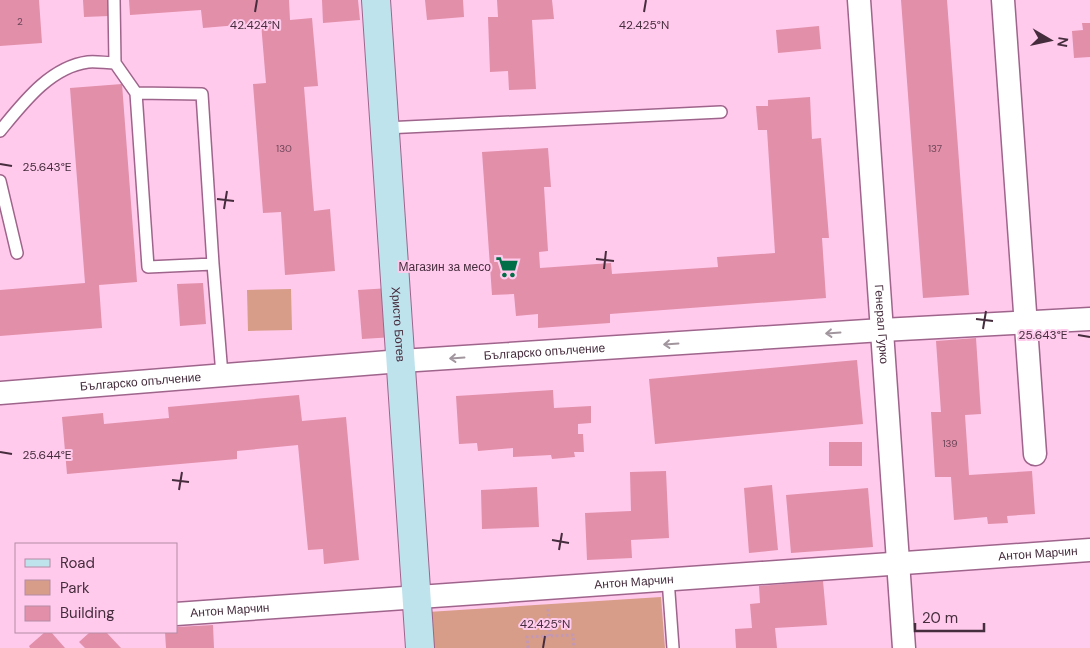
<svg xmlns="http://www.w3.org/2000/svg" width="1090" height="648" font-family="'DM Sans',sans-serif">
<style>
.green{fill:#d79d88}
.building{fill:#e28fa9}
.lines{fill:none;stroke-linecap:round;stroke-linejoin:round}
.lane-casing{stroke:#9f648b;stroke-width:14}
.street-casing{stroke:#9f648b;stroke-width:25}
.secondary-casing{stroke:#9f648b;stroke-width:30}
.path{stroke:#c498b4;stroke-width:3;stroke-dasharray:2.5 2.5;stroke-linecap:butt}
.lane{stroke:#fff;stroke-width:11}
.street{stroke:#fff;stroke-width:22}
.secondary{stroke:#bfe3ed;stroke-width:28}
.oneway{stroke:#a2969e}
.ticks{fill:none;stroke:#462d3d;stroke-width:2}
.labels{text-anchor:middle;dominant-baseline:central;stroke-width:4;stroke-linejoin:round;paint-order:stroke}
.number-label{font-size:10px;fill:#6d4658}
.poi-label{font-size:12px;fill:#462d3d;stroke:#ffcaec;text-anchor:end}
.street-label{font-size:12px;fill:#462d3d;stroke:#ffcaec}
.ticks-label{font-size:12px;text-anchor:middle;fill:#462d3d;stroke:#ffcaec;stroke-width:4;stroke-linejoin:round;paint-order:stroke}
</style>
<rect width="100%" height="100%" fill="#ffcaec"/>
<path class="green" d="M291,289L292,330L248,331L247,290Z
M661,597L665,648H430L428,612Z"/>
<path class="building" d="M0,0H39L42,43L0,46Z
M83,0H109V16L84,17Z
M129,0H289L290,20L312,18L318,86L304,87L314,211L330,209L335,271L285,275L281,212L263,213L253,84L266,83L261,23L203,28L201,10L130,15Z
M322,0H358L360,20L323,23Z
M425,0H463L464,17L427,20Z
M497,0H552L554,19L532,20L536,89L509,90L508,71L490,72L488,17H498Z
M901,0H947L969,295L923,298Z
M1082,23H1090V57L1074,58L1072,31L1083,30Z
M819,26L821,49L778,53L776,30Z
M122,84L137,282L99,285L102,328L0,336V290L85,283L70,88Z
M810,97L812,139L821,138L829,238H822L826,298L610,314V323L538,328V314L516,316L514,294L492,295L482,152L548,148L551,187H544L548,251L539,252L540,268L611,263L612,274L718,267L717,257L775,253L767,130H758L756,106H768V100Z
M203,283L206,324L180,326L177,284Z
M390,288L394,337L362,339L358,290Z
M976,338L981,414L965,415L969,475L1032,471L1035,514L1007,516L1008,523L988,524L987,517L954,520L951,477H935L931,412H941L936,341Z
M857,360L863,424L655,444L649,379Z
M553,390L554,408L591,406V423L578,424V434H583L584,452H574L575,457L552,459L551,455L513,457V448L478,451L477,443L459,444L456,396Z
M299,395L302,421L346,417L359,560L324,564L323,549L308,550L298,445L237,451V459L67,474L62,417L103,413L104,424L169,418L168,407Z
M829,442H862V466H829Z
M666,471L669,538L631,540L632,558L587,560L585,513L631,511L630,472Z
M772,485L778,550L749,553L744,488Z
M537,487L539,527L482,529L481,490Z
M868,488L873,547L791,553L786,495Z
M823,581L827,625L775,628L777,648H736L735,629L752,628L750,604L760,603L759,586Z
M213,625L214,648H166L165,632H176V627Z
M45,632H51L65,648H30L29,646Z
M90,632H106L121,648H85L79,642Z"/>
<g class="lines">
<defs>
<path id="lane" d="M115,63L136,93L148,267L213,264L202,94L136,93
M385,128L721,112
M0,131C23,103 50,67 88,62C96,61 106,63 115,63L114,0
M0,181L17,253
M213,264L222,375
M668,579L673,648"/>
<g id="street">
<path id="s1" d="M859,0L904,648"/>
<path d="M1003,0L1035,454"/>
<path id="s2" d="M0,393L401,361L882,330L1090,319"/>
<path id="s3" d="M176,614L1090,550"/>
</g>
<g id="secondary">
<path id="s4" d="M376,0L420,648"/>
</g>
</defs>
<use href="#lane" class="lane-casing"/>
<use href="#street" class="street-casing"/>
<use href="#secondary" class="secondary-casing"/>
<path class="path" d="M548,609L550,636
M528,648L527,637L573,635L574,648"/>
<use href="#lane" class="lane"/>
<use href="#street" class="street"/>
<use href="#secondary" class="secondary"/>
</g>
<defs><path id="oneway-shaft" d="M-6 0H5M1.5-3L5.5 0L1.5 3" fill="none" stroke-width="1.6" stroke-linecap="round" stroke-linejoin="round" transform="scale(1.25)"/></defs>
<g class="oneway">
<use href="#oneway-shaft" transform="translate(833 333) rotate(176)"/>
<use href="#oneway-shaft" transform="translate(671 344) rotate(176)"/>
<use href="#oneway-shaft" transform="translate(457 358) rotate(176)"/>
</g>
<path class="ticks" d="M255,12L257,0M644,12L646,0M0,164L12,166M217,199L234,201M224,209L227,191M596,259L614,261M604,269L606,251M976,319L993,321M983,329L986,311M1078,335L1090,337M0,452L12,454M172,480L189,482M179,490L182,472M552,540L569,543M559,550L562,533M543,648L545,636"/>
<defs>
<symbol id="supermarket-bare" viewBox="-9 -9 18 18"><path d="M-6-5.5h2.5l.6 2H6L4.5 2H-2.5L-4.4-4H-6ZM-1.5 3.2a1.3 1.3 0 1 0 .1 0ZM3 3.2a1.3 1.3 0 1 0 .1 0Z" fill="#006e47" stroke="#ffcaec" stroke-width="2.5" paint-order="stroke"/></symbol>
</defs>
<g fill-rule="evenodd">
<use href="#supermarket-bare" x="491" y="251" width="32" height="32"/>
</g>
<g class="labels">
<g class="number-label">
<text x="20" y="21">2</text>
<text x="284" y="148">130</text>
<text x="935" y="148">137</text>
<text x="950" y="443">139</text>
</g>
<g class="poi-label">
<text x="491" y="267">Магазин за месо</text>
</g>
<g class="street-label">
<text stroke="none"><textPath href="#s4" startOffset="325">Христо Ботев</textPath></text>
<text stroke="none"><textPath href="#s1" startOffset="325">Генерал Гурко</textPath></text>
<text stroke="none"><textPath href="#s2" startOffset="546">Българско опълчение</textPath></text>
<text stroke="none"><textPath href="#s2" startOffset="141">Българско опълчение</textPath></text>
<text stroke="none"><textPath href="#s3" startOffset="864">Антон Марчин</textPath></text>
<text stroke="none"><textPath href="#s3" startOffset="459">Антон Марчин</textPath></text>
<text stroke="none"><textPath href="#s3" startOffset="54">Антон Марчин</textPath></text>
</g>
</g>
<g class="ticks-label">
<text x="255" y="29">42.424°N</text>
<text x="644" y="29">42.425°N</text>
<text x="47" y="171">25.643°E</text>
<text x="1043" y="339">25.643°E</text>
<text x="47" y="459">25.644°E</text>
<text x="545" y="628">42.425°N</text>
</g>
<rect x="15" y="543" width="162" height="90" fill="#ffcaec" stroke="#b58ba6"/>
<rect x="25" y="559" width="25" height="8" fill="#bfe3ed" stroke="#b58ba6"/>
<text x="60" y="568" font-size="15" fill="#462d3d">Road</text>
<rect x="25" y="580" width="25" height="15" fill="#d79d88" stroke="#b58ba6"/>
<text x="60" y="593" font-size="15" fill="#462d3d">Park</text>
<rect x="25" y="606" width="25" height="15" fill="#e28fa9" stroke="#b58ba6"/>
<text x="60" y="618" font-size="15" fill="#462d3d">Building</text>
<g transform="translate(1050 40) rotate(99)" stroke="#ffcaec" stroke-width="4" paint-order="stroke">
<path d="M0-4L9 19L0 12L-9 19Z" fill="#462d3d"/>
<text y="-8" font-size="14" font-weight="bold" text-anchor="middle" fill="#462d3d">N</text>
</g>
<path d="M915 623v8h69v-8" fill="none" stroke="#462d3d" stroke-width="2.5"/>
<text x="922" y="623" font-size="15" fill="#462d3d" stroke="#ffcaec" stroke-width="4" paint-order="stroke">20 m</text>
</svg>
